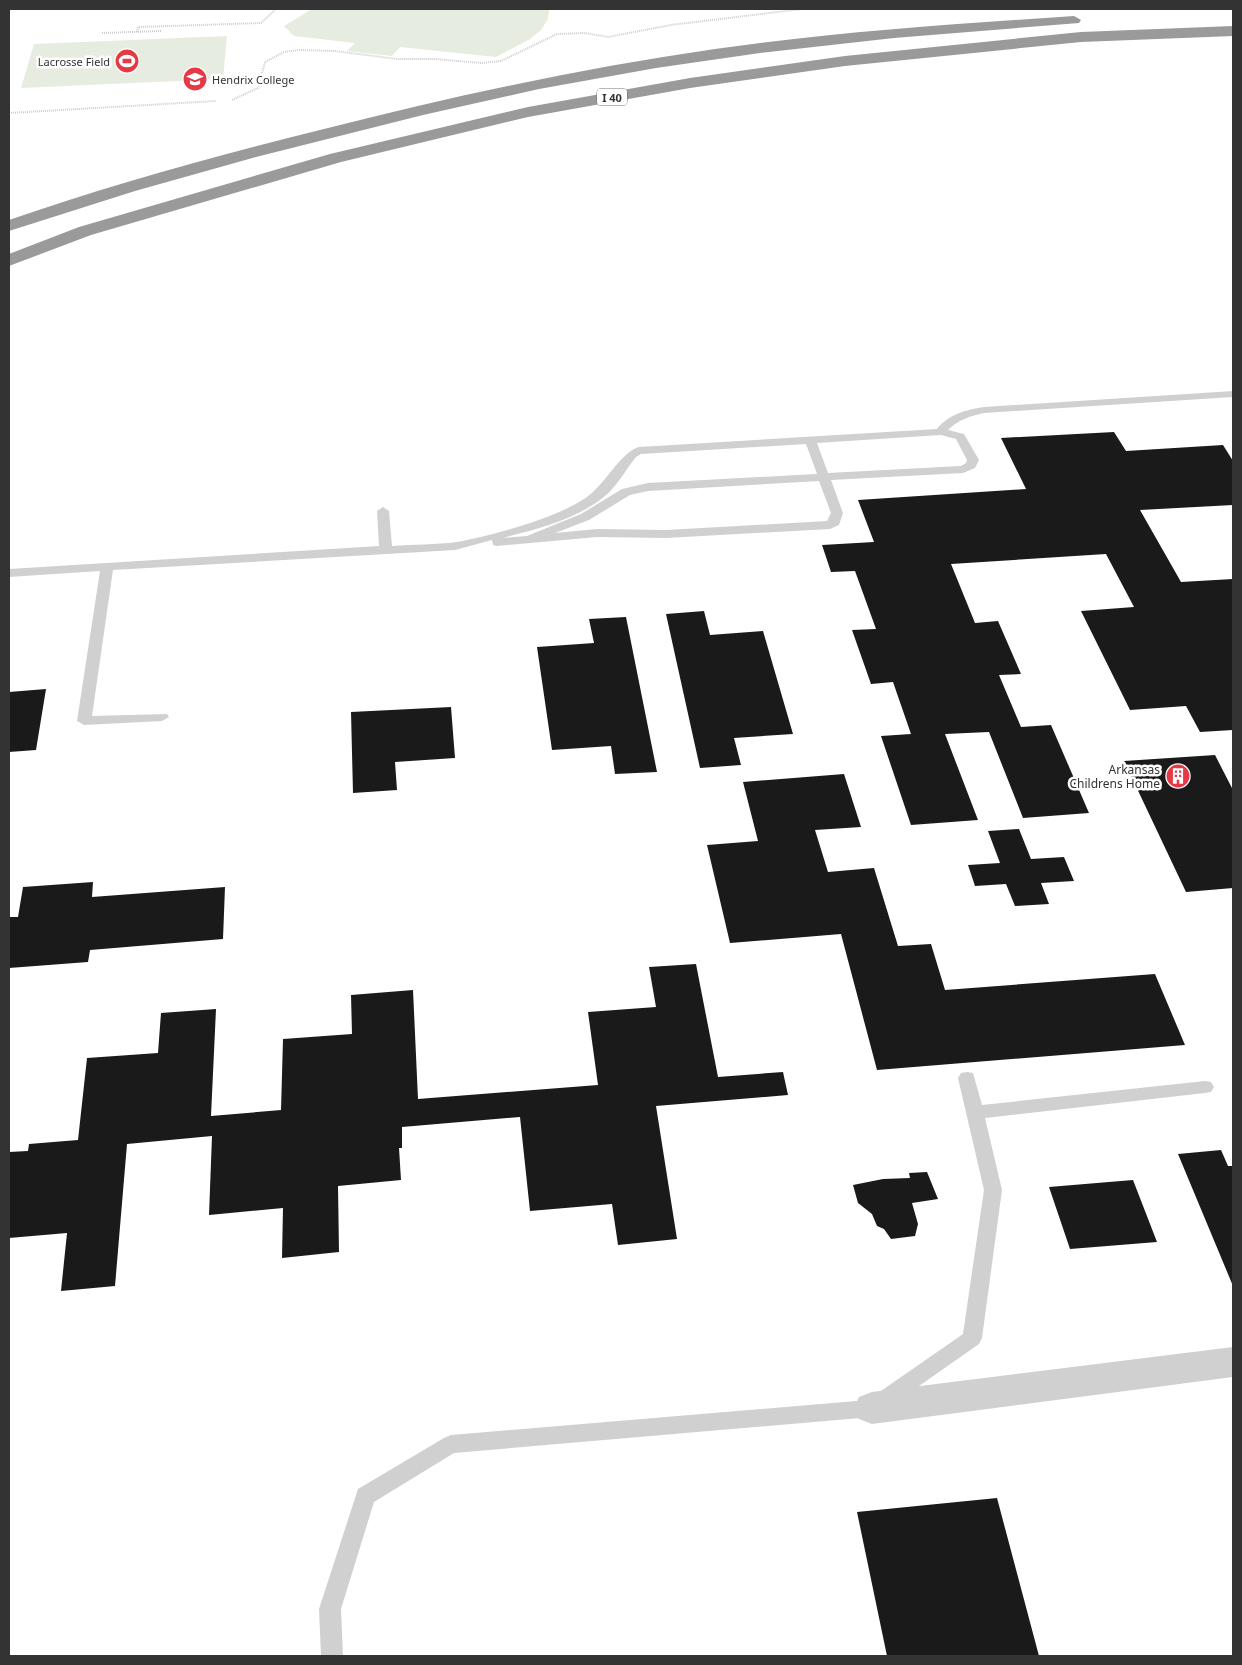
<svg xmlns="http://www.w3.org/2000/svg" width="1242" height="1665" font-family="'Noto Sans',sans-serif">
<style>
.green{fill:#e6ecdf}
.building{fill:#1a1a1a}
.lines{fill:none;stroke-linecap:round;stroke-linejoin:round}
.path{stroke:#cdcdcd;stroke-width:2;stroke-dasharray:1 1;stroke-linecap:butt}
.lane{fill:#d0d0d0;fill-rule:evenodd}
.street{fill:#d0d0d0;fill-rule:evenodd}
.highway{fill:#9a9a9a;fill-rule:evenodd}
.labels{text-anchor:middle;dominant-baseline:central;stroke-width:5;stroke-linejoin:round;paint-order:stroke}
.far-poi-label{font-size:11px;fill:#333;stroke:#fff;text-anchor:end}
.shield{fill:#fff;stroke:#707070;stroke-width:1}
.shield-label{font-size:11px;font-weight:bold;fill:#333}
.poi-label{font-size:12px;fill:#333;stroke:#fff;text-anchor:end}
</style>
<rect width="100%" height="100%" fill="#fff"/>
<path class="green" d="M312,9H549L548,19L541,30L530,39L496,57L400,47L392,56L347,51L355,43L294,36L284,26Z
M227,36L223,79L21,88L34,44Z"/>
<path class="building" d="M1114,432L1126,451L1223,445L1233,461V505L1140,510L1181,582L1233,579V730L1200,732L1186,706L1130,710L1081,611L1134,607L1106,554L951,564L975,623L998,621L1021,674L999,675L1021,727L1051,725L1089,813L1023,818L989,732L945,734L978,820L911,825L881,736L911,734L893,682L871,684L852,630L876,629L855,571L831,572L822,545L874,542L858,500L1026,489L1001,438Z
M704,611L710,635L763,631L793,734L734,738L741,765L700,768L666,614Z
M626,617L657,772L615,774L611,746L552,750L537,647L594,643L589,619Z
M46,689L36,750L9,752V692Z
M451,707L455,758L395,762L397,790L353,793L351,712Z
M1215,755L1233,790V888L1186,892L1124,761Z
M844,774L861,827L815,830L828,872L874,868L898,946L931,944L945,990L1155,974L1185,1045L877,1070L841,934L730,943L707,845L758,841L743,782Z
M1019,829L1031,859L1064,857L1074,881L1041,883L1049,904L1015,906L1006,884L975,886L968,865L1000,863L988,831Z
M93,882L92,897L225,887L223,939L90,950L88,962L9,968V917H18L23,887Z
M696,964L718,1077L783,1072L788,1095L656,1106L677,1239L618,1245L612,1204L530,1211L520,1117L402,1127V1148H399L401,1180L338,1186L339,1252L282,1258L283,1208L209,1215L212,1136L127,1144L115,1286L61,1291L67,1233L9,1238V1152L28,1151L29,1144L78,1140L87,1058L158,1053L161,1013L216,1009L211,1116L281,1110L283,1039L352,1034L351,995L413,990L418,1099L598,1085L588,1012L656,1007L649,967Z
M1221,1150L1228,1166H1233V1286L1178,1154Z
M927,1172L938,1199L912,1203L918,1224L915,1236L891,1239L884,1229L877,1226L872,1214L858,1203L853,1185L883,1179L910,1178L909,1173Z
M1133,1180L1157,1242L1070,1249L1049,1187Z
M997,1498L1039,1656H887L857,1512Z"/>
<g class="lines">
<path class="path" d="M137,32L138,27L261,23L276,9
M102,33L161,31
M232,100L258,88L265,62L284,52L299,50L335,51L397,59H435L481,63L501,61L557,34L584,33L608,37L671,25L802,9
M9,113L216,101"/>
<path class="lane" d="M1233,391V397L984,413C970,416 958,420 948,430L964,434L979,460L975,468L963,473L831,480L843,513L839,525L830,529L666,538L597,537L497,546L493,545L492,540L455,550L113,570L92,716L167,714L169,717L162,721L84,725L77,721L100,571L9,577V569L379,546L377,511L383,507L389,511L392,546C413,544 436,545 457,542C493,535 554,519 584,499C605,486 620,452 639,447L937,429C949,414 966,410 984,407ZM941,435L956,439L967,460L966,463L961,466L828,473L817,443ZM806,444L817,474L648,483L622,489L581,514L527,536L502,538C537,529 576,520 605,496C618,485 626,469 636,457L641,454ZM819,481L831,513L827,521L666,530L597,529L555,533L589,520L630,495L648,491Z
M967,1072L973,1073L982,1105L1205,1081L1211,1082L1214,1087L1211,1092L1205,1093L985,1118L1002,1190L982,1338L979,1344L879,1414L872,1417L454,1453L374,1502L341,1609L343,1656H321L319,1609L358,1489L444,1438L451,1435L868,1400L963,1334L984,1190L958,1078L961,1073Z"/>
<path class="street" d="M1233,1347V1377L872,1424L859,1419L854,1408L859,1397L872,1392Z"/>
<path class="highway" d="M1074,16L1081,20L1079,23L894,38L760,53L656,68L539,89L423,115L256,157L135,191L9,231V220C112,184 218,155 324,129C453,96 583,68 715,49C834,32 954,24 1074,16Z
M1233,26V36L1081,42L845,66L690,88L528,117L341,162L91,235L9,266V254L79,227L330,154L528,107L690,78L845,56L1081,32Z"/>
</g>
<defs>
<symbol id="stadium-disc" viewBox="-11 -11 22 22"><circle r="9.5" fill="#e63946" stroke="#fff"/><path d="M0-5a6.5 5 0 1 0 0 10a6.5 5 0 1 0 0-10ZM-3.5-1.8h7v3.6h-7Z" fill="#fff"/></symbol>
<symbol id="university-disc" viewBox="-11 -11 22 22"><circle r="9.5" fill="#e63946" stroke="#fff"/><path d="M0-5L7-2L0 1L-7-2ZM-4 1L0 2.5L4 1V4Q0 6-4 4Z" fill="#fff"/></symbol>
<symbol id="building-disc" viewBox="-11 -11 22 22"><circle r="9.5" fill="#e63946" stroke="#fff"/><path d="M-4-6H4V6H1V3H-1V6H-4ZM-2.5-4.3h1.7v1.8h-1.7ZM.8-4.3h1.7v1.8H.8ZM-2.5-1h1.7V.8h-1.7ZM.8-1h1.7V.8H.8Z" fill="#fff"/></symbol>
</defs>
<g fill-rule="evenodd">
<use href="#stadium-disc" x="113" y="47" width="28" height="28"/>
<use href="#university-disc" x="181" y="65" width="28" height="28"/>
<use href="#building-disc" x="1164" y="762" width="28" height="28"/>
</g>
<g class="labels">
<g class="far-poi-label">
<text x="110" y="61">Lacrosse Field</text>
<text x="212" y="79" text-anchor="start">Hendrix College</text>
</g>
<rect class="shield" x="597" y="88.5" width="30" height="17" rx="4"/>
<g class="shield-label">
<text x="612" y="97">I 40</text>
</g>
<g class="poi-label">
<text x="1160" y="769">Arkansas<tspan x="1160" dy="14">Childrens Home</tspan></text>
</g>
</g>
<rect width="1242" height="1665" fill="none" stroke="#333333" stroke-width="20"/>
</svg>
